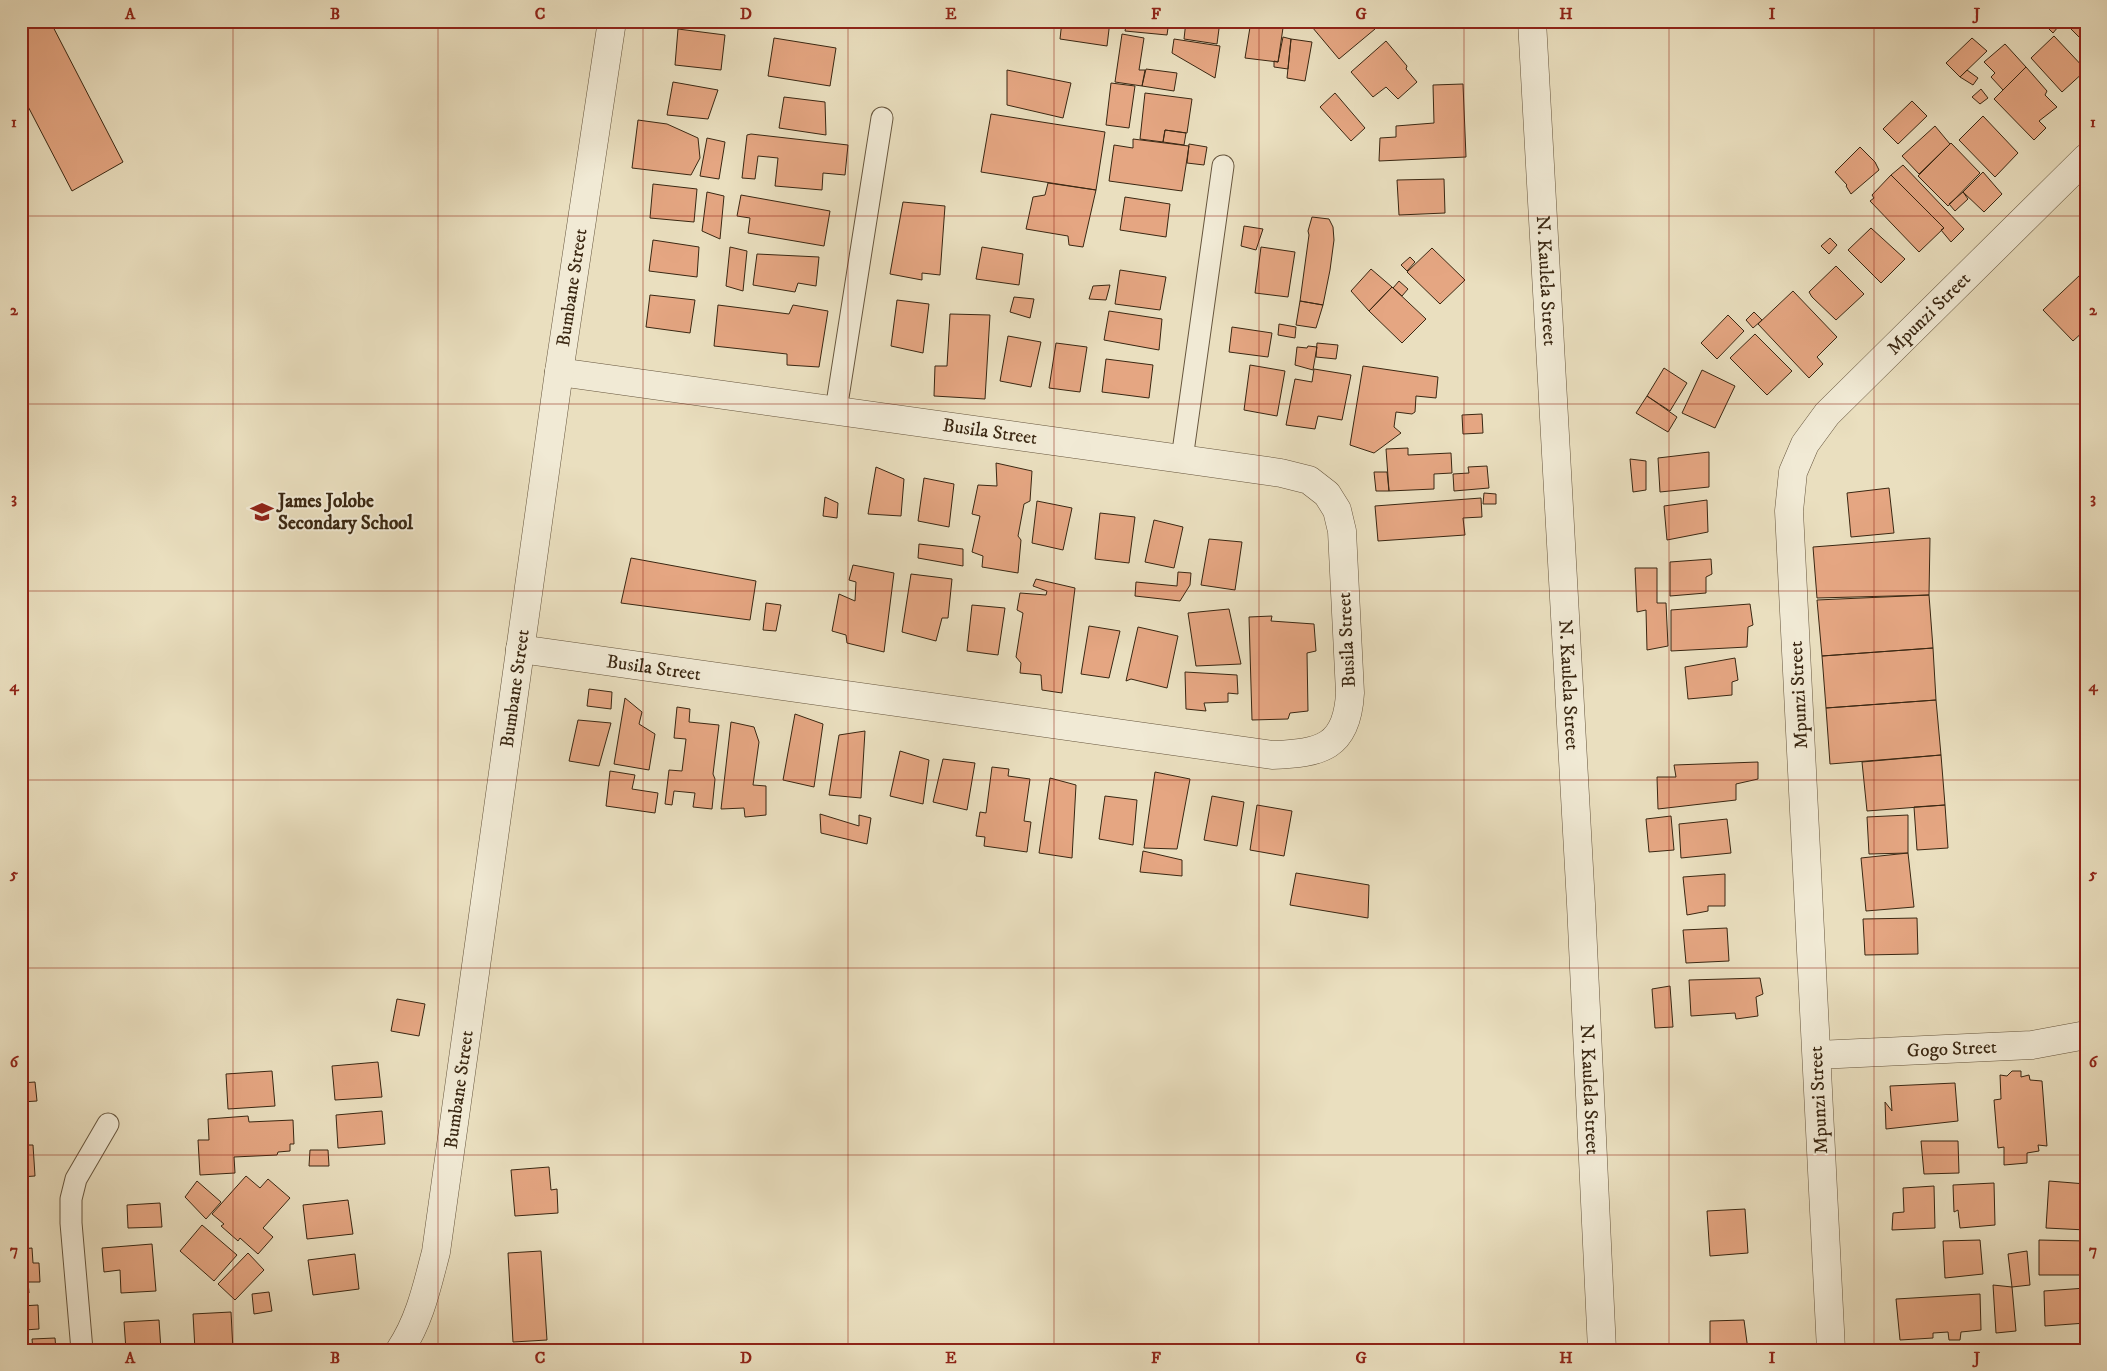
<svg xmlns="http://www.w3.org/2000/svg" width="2107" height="1371" font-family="'IM FELL DW Pica',serif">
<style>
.building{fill:#e5a682;stroke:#3a2712}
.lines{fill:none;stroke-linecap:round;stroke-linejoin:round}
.service-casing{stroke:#66553d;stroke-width:23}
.minor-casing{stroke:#66553d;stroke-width:29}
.tertiary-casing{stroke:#66553d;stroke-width:29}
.service{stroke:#f1ead5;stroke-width:21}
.minor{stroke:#f1ead5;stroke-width:28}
.tertiary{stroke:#f1ead5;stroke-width:28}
.grid{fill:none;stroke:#8f2418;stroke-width:1;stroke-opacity:0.55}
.labels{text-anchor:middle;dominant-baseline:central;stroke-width:4;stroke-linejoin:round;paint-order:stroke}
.street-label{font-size:19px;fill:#3a2712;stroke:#f1ead5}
.poi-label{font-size:19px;font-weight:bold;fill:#3a2712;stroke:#f1ead5;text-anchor:start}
.neatline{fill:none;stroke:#8f2418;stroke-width:2}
.grid-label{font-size:16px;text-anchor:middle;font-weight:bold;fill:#8f2418}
</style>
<rect width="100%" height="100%" fill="#eadfbf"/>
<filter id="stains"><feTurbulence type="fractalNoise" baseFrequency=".004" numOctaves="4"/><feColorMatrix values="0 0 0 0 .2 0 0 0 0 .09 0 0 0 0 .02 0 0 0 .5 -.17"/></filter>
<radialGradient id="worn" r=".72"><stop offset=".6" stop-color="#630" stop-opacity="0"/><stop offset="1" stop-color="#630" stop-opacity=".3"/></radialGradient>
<path class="building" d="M21,21H50L123,162L72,191L21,93Z
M760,21H785V25Z
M1062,21H1110L1107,46L1060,39Z
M1127,21H1169L1167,35L1125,31Z
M1186,21H1220L1217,44L1184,39Z
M1251,21H1284L1278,62L1245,58Z
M1307,21H1368L1375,29L1339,59Z
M2049,21H2063L2053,33L2045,25Z
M2073,21H2086V44L2068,26Z
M678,29L725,35L721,70L675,65Z
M1122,34L1144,38L1139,70H1145L1142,86L1115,82Z
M2054,36L2086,70L2062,92L2031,58Z
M1283,37L1291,39L1288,69L1274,67V61L1278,62Z
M774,38L836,48L830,86L768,76Z
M1972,38L1987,51L1960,77L1946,63Z
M1174,39L1220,46L1215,78L1172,53Z
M1291,39L1312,42L1305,81L1287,78Z
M1386,41L1407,66L1406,69L1417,82L1398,99L1386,87L1373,97L1351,72Z
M2005,44L2026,67L2003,90L1991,77L1995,73L1984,62Z
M2026,67L2047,91L2045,95L2057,107L2039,121L2046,128L2034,140L1994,99Z
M1146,69L1177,73L1174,91L1142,86Z
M1007,70L1071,83L1063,118L1007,105Z
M1967,70L1978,78L1973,85L1960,77Z
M673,82L718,90L708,119L667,115Z
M1111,83L1135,86L1129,128L1106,125Z
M1463,84L1466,157L1379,161L1380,138L1396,137V126L1434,123L1433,85Z
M1981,89L1988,98L1980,104L1972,97Z
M1145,93L1192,99L1187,133L1165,130L1163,142L1140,139Z
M1335,93L1365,128L1351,141L1320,107Z
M784,97L825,102L826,135L779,128Z
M1912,101L1927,116L1898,144L1883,129Z
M991,114L1105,132L1096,190L981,172Z
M1983,116L2018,153L1995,177L1959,140Z
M638,120L667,124L698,138L700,158L691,175L632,168Z
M1935,126L1950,144L1919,174L1902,156Z
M1165,130L1186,133L1184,145L1163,142Z
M751,134L848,145L845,175L823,173L822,190L775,186L778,158L758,156L755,179L742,178L747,135Z
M707,138L725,142L719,179L700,176Z
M1133,139L1189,146L1182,191L1109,181L1114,145L1133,148Z
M1951,143L1980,173L1948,206L1918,176Z
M1189,144L1207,147L1204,165L1187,163Z
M1860,147L1875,162L1879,170L1851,194L1846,186L1847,185L1835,172Z
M1903,165L1964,229L1951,242L1941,230L1944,228L1891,175Z
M1983,172L2002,194L1984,212L1963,192Z
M1891,175L1944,228L1919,252L1870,201L1874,198L1872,195Z
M1444,179L1445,213L1399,215L1397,180Z
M1048,183L1096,190L1083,247L1069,245L1068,236L1026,229L1033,197L1045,195Z
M653,184L697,189L694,222L650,218Z
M707,192L724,196L720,239L702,231Z
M1963,192L1968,199L1955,211L1949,204Z
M741,195L830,211L824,246L748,233L750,218L737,216Z
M1125,197L1170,204L1166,237L1120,230Z
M903,202L945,206L940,275L922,273V280L890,274Z
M1312,217L1329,219L1333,227L1334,240L1330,270L1323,305L1300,301L1309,235L1308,231Z
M1244,226L1263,229L1256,250L1241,246Z
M1871,228L1905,259L1881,283L1848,250Z
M1830,238L1837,245L1829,254L1821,246Z
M653,240L699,247L697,277L649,271Z
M730,247L747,251L743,291L726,286Z
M982,247L1023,254L1019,285L976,279Z
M1261,247L1295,252L1288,297L1255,293Z
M1432,248L1465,280L1440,304L1407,272Z
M757,254L819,257L816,286L798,283L795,292L753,285Z
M1410,257L1415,262L1407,271L1401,265Z
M1836,266L1864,294L1836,320L1812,297L1809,292Z
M1371,269L1392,287L1369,311L1351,291Z
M1120,270L1166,277L1160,310L1115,304Z
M2080,275L2086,281V329L2073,341L2043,310Z
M1399,281L1408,289L1402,296L1393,288Z
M1110,285L1106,300L1089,299L1093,286Z
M1392,287L1426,319L1402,343L1369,311Z
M1793,291L1837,337L1817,357L1823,364L1809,378L1758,324Z
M650,295L695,300L690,333L646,327Z
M1014,297L1034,299L1030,318L1010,312Z
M897,300L929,304L923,353L891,346Z
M1300,301L1323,305L1316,328L1296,325Z
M718,305L789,314L793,305L828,311L819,367L787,365V354L714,346Z
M1109,311L1162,319L1159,350L1104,340Z
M1754,312L1762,320L1753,328L1746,320Z
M950,314L990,315L985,399L934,396L935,366H947Z
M1728,315L1744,331L1717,359L1701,343Z
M1279,324L1296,327L1295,338L1278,335Z
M1232,327L1272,333L1268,357L1229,352Z
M1755,334L1792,371L1767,395L1730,358Z
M1008,336L1041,342L1031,387L1000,381Z
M1056,343L1087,347L1080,392L1049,388Z
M1317,343L1338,345L1336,359L1316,357Z
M1308,346L1317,347L1313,370L1295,365L1297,347L1307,348Z
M1106,359L1153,365L1149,398L1102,392Z
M1250,365L1285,371L1277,416L1244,410Z
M1363,366L1438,377L1436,398L1416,396L1415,412L1412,414L1396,412L1394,427L1401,433L1374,453L1350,445Z
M1664,368L1687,383L1670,411L1647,396Z
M1314,369L1351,375L1342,420L1318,416L1315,429L1286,425L1295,379L1312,382Z
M1702,370L1735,386L1715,428L1682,413Z
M1647,396L1677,417L1668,432L1636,413Z
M1482,414L1483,433L1463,434L1462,415Z
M1408,448V455L1451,453L1452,473L1434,474V489L1389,491L1386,449Z
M1709,452V487L1660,492L1658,458Z
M1630,459L1646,461V490L1633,492Z
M996,463L1032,471L1030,501L1024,504L1018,536L1021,540L1018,573L982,567L983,556L972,552L980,516L972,514L978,485L997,486Z
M1487,466L1489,488L1454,491L1453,474L1469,473L1468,467Z
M876,467L904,479L901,516L868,514Z
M1374,472H1387L1389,491H1376Z
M924,478L954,484L949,527L918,521Z
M1889,488L1894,533L1851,537L1847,493Z
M1484,493L1496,494V504H1483Z
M825,497L838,503L837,518L823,516Z
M1481,498L1482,517L1463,518L1465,535L1378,541L1375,506Z
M1707,500L1708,532L1667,540L1664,506Z
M1037,501L1072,508L1063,550L1032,543Z
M1100,513L1135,517L1129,563L1095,559Z
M1154,520L1183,527L1174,568L1145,562Z
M1930,538L1929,595L1817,598L1813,547Z
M1209,539L1242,542L1235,590L1201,585Z
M919,544L963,549V566L918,558Z
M631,558L756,581L750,620L621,603Z
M1711,559L1712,574L1706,577V593L1670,596V562Z
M853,565L894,573L884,652L847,643L846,635L832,631L839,594L855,601L856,582L849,580Z
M1635,568H1657V603H1666L1668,646L1647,650L1646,610L1637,612Z
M1178,572L1191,573L1190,585L1180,601L1135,596L1136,582L1177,586Z
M911,574L952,579L948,618H942L936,641L902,632Z
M1036,579L1075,588L1062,693L1042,690L1041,675L1020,673L1021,663L1016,657L1023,613L1017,610L1020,593L1046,595L1047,591L1033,586Z
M1929,595L1933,648L1822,656L1817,600Z
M766,603L781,605L776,631L763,630Z
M1750,604L1753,625L1748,627L1747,647L1671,651V610Z
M972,605L1005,608L998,655L967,651Z
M1229,609L1241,664L1196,666L1188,613Z
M1272,616L1271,621L1314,624L1316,651L1307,653L1308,711L1290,713L1288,719L1252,720L1249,617Z
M1089,626L1120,631L1109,678L1081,674Z
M1138,627L1178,636L1167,688L1131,679L1126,681Z
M1933,648L1936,700L1826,708L1822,656Z
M1735,658L1738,680L1732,682V695L1688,699L1685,667Z
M1185,672L1237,675L1238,694L1228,693V702L1204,703L1206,711L1186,709Z
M589,689L612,692L611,709L587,706Z
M625,698L642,712L639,724L655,734L649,770L614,764Z
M1936,700L1941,755L1830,764L1826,708Z
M677,707L690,709L689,722L719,725L713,774L715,779L712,809L693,807L695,793L674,791L672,805L665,804L669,770L682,771L686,739L674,738Z
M795,714L823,724L814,787L783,780Z
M578,720L611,723L599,766L569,761Z
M731,722L754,727L759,742L753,785L766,786V815L745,817L744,808L721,809Z
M865,731L861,798L829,795L839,735Z
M900,751L929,760L923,804L890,796Z
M1941,755L1945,805L1867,811L1862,762Z
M943,759L975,763L967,810L933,802Z
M1758,762V779L1736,784V800L1658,809L1657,777H1676L1674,765Z
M992,767L1009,769L1008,776L1030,779L1024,821L1031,822L1027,852L984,846L985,837L976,836L980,812L986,813Z
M610,771L635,775L632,789L658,793L655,813L606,806Z
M1155,772L1190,779L1177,849L1144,848Z
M1050,778L1076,785L1072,858L1039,853Z
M1105,796L1137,800L1133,845L1099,839Z
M1212,796L1244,802L1237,846L1204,840Z
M1257,805L1292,811L1284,856L1250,850Z
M1945,805L1948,848L1917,850L1914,807Z
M820,814L859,826V815L871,818L867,844L821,833Z
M1908,815V853L1869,854L1867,817Z
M1671,816L1674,850L1649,852L1646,819Z
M1727,819L1731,853L1681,858L1679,824Z
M1143,851L1182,860V876L1140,872Z
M1908,853L1914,907L1866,911L1861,858Z
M1296,873L1369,885L1368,918L1290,905Z
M1725,874V906H1708V911L1687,915L1683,877Z
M1917,918L1918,954L1865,955L1863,919Z
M1727,928L1729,961L1686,963L1683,930Z
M1760,978L1763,994L1756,997L1758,1016L1736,1019L1735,1013L1691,1016L1689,980Z
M1670,986L1673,1027L1655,1028L1652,989Z
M397,999L425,1004L419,1036L391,1031Z
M378,1062L382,1097L335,1100L332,1066Z
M272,1071L275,1106L228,1109L226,1074Z
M2012,1071H2021V1077L2029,1075L2030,1080L2042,1081L2047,1146L2038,1145L2039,1151L2027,1153V1163L2004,1165V1147L1998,1148L1994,1100L2001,1099L2000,1075L2007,1076Z
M35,1082L37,1101L21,1102V1083Z
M1955,1083L1958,1121L1886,1129L1885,1102L1892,1111L1890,1086Z
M382,1111L385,1144L338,1148L336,1115Z
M248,1116L249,1122L293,1120L294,1144H290V1151L278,1152L277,1155L234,1157L235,1173L200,1175L198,1140H209L208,1119Z
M21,1141L22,1145H33L35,1176L21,1177Z
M1921,1141H1958L1959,1173L1924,1174Z
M310,1150H328L329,1166H309Z
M549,1167L551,1190L557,1189L558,1213L515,1216L511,1170Z
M246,1176L260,1188L268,1179L290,1198L263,1228L273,1237L258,1254L240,1238L238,1241L221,1226L224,1224L212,1214Z
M197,1181L221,1202L206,1219L185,1197Z
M2049,1181L2086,1184V1230L2046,1228Z
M1994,1183L1995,1225L1960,1228L1958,1210L1954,1212L1953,1185Z
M1934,1186L1935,1228L1892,1230L1893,1213L1904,1212L1903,1188Z
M21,1199L25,1233H21Z
M348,1200L353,1234L307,1239L303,1205Z
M160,1203L162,1227L128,1228L127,1205Z
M1745,1209L1748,1253L1710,1256L1707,1211Z
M202,1225L237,1255L214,1281L180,1251Z
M1980,1240L1983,1274L1945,1278L1943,1241Z
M2039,1240L2086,1241V1275H2039Z
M152,1244L156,1291L121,1293L120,1270L104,1272L102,1248Z
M32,1248L33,1263H39L40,1282H28L29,1293H21V1249Z
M541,1251L547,1340L513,1342L508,1253Z
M2027,1251L2030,1285L2012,1287L2008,1254Z
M248,1253L264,1270L235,1300L218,1284Z
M355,1254L359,1289L313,1295L308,1260Z
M1993,1285L2012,1287L2016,1331L1996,1333Z
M2086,1288V1323L2045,1326L2044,1291Z
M269,1292L272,1311L254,1314L252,1294Z
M1980,1294L1981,1330L1961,1332L1960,1340H1949L1948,1332L1933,1333V1338L1900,1340L1896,1299Z
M38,1305L39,1329L24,1330L25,1348H21V1306Z
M231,1312L233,1350H195L193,1314Z
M159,1320L161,1350H126L124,1322Z
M1744,1320L1748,1350H1710V1321Z
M55,1338L56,1350H33L32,1339Z
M2086,1343V1350H2038L2037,1347Z"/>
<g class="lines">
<defs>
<path id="service" d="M836,410L882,118
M1182,459L1223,166
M82,1350L71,1223V1199L76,1179L108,1124"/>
<g id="minor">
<path id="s1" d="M520,649L1272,755C1321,753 1347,748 1350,693L1342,531L1337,510L1327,494L1309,480L1281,473L1182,459L559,372"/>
<path id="s2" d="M1817,1055L2032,1045L2086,1035"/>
<path id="s3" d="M400,1350C420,1320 427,1286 436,1252L559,372L612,21"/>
<path id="s4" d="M1831,1350L1789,511L1793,472L1805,444L1827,414L2086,158"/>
</g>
<g id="tertiary">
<path id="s5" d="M1532,21L1581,904L1602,1350"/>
</g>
</defs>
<use href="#service" class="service-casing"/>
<use href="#minor" class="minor-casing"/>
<use href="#tertiary" class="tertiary-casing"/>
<use href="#service" class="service"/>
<use href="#minor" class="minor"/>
<use href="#tertiary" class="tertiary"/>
</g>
<path class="grid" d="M233,21V1350M438,21V1350M643,21V1350M848,21V1350M1054,21V1350M1259,21V1350M1464,21V1350M1669,21V1350M1874,21V1350M21,216H2086M21,404H2086M21,591H2086M21,780H2086M21,968H2086M21,1155H2086"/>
<defs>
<symbol id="school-bare" viewBox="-9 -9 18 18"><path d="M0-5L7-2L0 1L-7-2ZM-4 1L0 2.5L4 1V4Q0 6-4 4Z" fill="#8f2418" stroke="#f1ead5" stroke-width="2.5" paint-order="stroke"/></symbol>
</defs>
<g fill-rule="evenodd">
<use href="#school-bare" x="246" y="496" width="32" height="32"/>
</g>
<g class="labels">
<g class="street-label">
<text stroke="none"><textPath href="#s5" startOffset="260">N. Kaulela Street</textPath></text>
<text stroke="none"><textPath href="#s3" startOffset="1079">Bumbane Street</textPath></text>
<text stroke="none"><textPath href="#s4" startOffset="1090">Mpunzi Street</textPath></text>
<text transform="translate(990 432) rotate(8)">Busila Street</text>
<text transform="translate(1347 640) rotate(-93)">Busila Street</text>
<text stroke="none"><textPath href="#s1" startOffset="135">Busila Street</textPath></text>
<text stroke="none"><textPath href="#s5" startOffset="665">N. Kaulela Street</textPath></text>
<text stroke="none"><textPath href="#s3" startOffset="674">Bumbane Street</textPath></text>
<text transform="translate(1799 695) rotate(-93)">Mpunzi Street</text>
<text stroke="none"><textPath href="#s2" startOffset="135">Gogo Street</textPath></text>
<text stroke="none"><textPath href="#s3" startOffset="269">Bumbane Street</textPath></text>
<text stroke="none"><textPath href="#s5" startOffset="1070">N. Kaulela Street</textPath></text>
<text transform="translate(1819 1100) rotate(-93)">Mpunzi Street</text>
</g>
<g class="poi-label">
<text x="278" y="501">James Jolobe<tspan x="278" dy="22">Secondary School</tspan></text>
</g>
</g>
<rect width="2107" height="1371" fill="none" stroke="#eadfbf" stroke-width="55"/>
<rect x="28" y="28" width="2052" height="1316" class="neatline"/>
<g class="grid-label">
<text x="130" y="19">A</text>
<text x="335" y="19">B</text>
<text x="540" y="19">C</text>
<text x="746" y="19">D</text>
<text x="951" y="19">E</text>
<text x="1156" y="19">F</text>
<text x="1361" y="19">G</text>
<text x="1566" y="19">H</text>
<text x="1772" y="19">I</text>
<text x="1977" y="19">J</text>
<text x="14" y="127">1</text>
<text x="2093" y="127">1</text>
<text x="14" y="315">2</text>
<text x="2093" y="315">2</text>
<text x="14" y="503">3</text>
<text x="2093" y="503">3</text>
<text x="14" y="691">4</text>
<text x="2093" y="691">4</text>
<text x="14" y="879">5</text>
<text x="2093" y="879">5</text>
<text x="14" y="1067">6</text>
<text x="2093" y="1067">6</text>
<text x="14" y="1255">7</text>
<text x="2093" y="1255">7</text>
<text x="130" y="1363">A</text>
<text x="335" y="1363">B</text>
<text x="540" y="1363">C</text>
<text x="746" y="1363">D</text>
<text x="951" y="1363">E</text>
<text x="1156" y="1363">F</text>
<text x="1361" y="1363">G</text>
<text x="1566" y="1363">H</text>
<text x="1772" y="1363">I</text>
<text x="1977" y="1363">J</text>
</g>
<rect width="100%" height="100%" filter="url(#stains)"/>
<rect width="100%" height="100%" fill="url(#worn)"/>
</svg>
